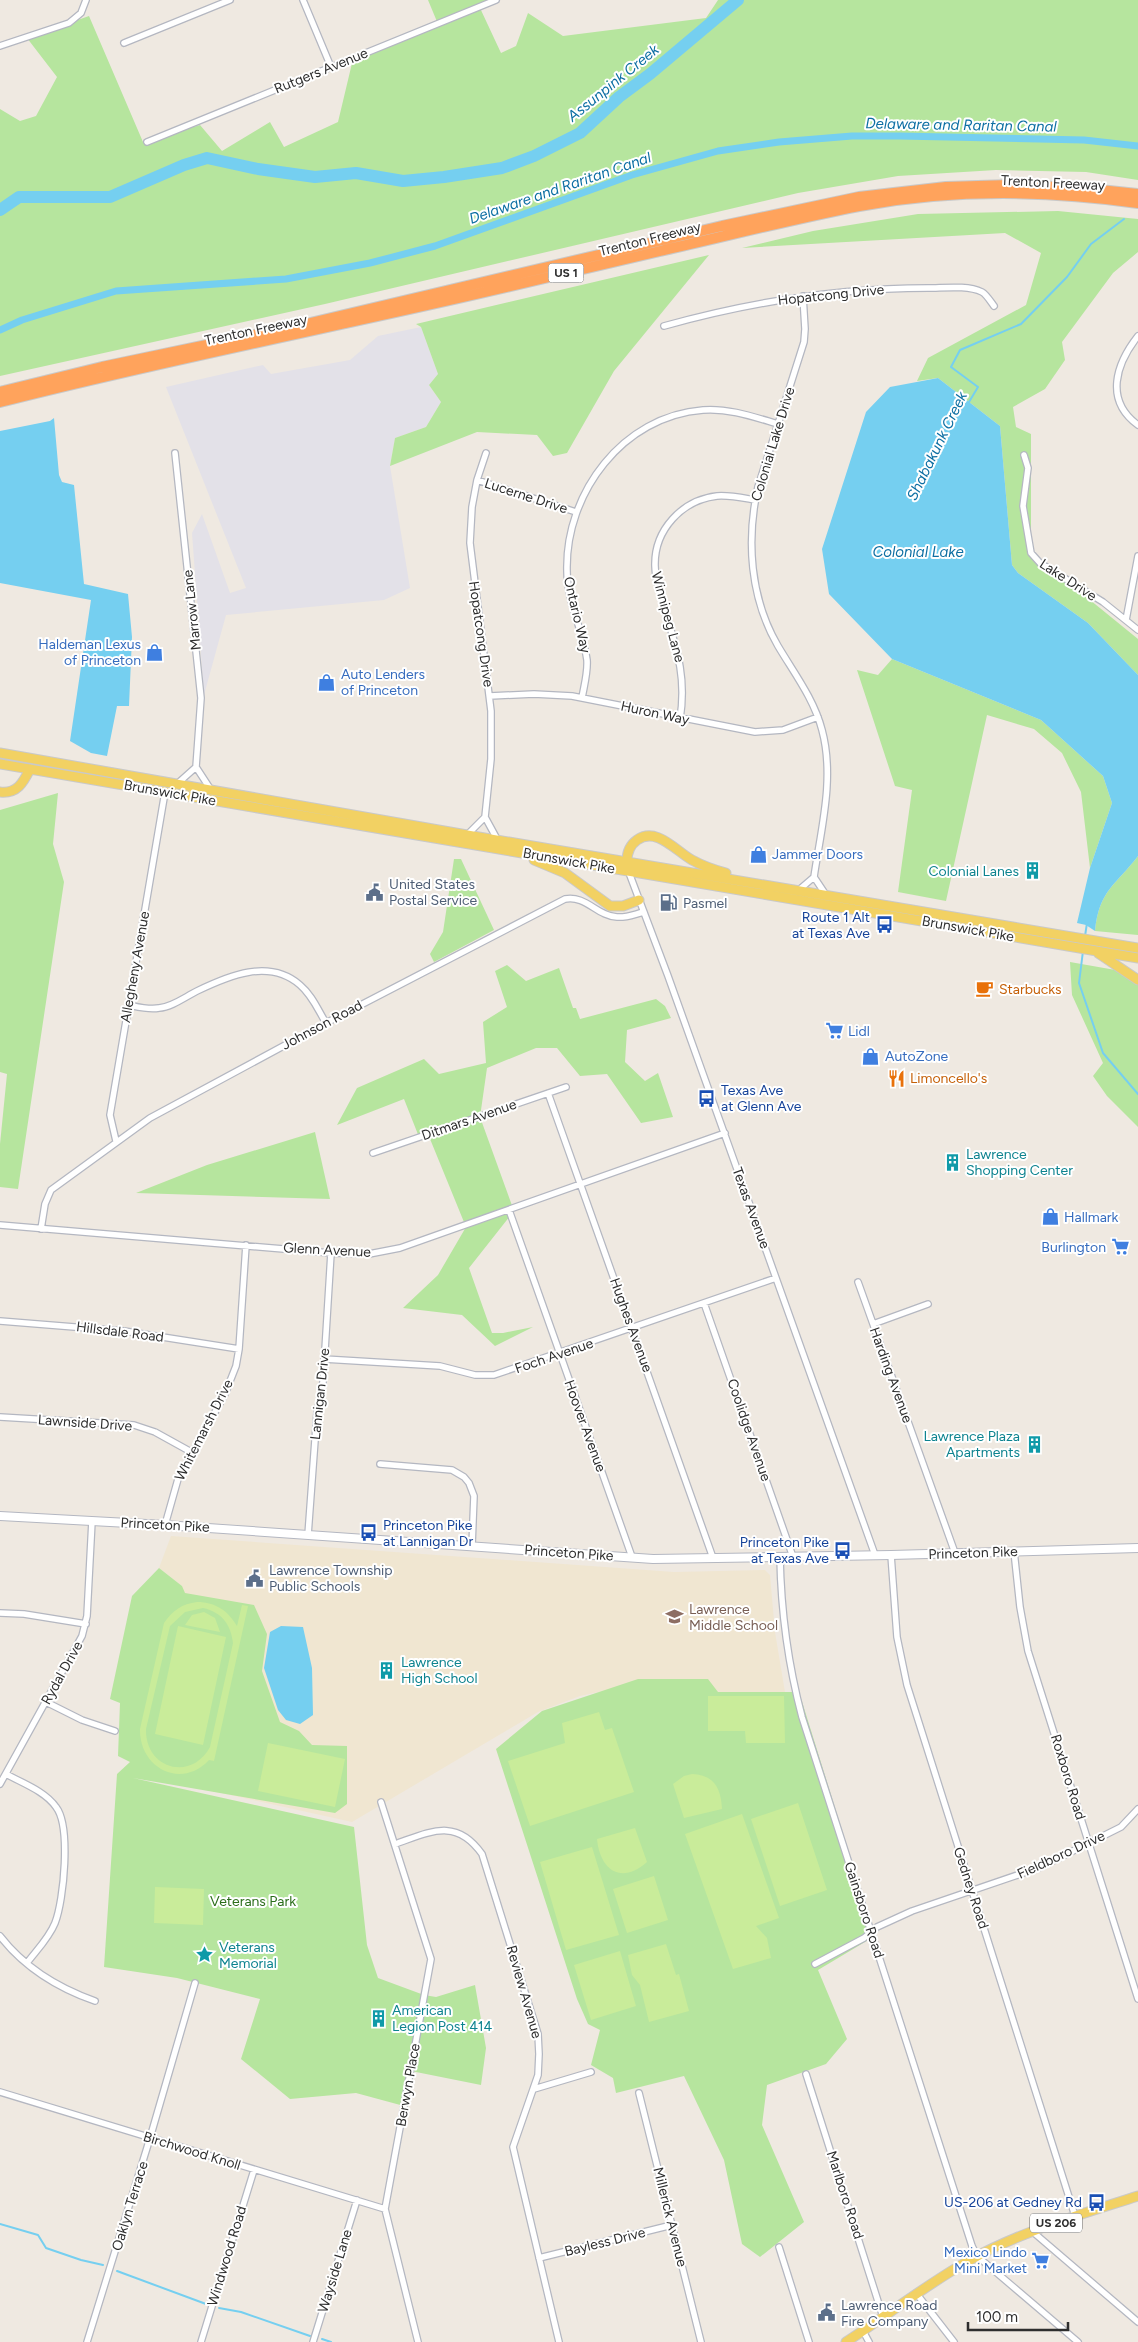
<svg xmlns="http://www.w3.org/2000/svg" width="1138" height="2342" font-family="Figtree,sans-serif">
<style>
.industrial{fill:#e3e1e8}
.education{fill:#f0e6d1}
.green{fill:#b6e59e}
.pitch{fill:#c9ec9a;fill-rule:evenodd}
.water{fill:#75cff0}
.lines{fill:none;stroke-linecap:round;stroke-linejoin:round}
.stream{stroke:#75cff0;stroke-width:2}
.canal{stroke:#75cff0;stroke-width:7}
.river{stroke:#75cff0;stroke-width:12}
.street-casing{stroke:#b4b7c1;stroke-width:8}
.secondary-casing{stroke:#b4b7c1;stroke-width:10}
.primary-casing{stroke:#c9c9c9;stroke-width:11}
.highway-casing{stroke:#c9c9c9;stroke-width:12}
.street{stroke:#fff;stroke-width:5.5}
.secondary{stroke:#fff;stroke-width:8}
.primary{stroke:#f2d163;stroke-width:9}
.highway{stroke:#ffa35c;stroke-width:10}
.labels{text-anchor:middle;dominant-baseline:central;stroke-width:4;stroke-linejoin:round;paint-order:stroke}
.shield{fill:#fff;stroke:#6d6d6d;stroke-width:1}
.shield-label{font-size:12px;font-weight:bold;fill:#2e2e2e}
.street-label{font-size:14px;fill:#2e2e2e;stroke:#fff}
.shop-label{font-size:14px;fill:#366cbe;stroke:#fff;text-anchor:start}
.culture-label{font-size:14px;fill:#0d838f;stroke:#fff;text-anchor:start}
.service-label{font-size:14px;fill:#4e5e75;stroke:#fff;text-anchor:start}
.transit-label{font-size:14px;fill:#164399;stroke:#fff;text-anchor:end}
.food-label{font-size:14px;fill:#c56008;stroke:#fff;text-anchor:start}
.education-label{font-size:14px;fill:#785e54;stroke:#fff;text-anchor:start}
.park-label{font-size:14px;fill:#2c6e1b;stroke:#fff}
.water-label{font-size:15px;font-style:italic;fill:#0d6fa3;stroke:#fff}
</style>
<rect width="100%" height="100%" fill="#efe9e1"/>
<path class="industrial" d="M421,327L438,374L429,385L441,402L426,427L395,438L390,466L410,588L384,600L226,615L204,695L192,533L202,514L230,593L246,588L166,387L263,365L271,374L350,360L378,336Z"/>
<path class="education" d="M171,1536L674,1572L765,1570L770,1575L775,1632L785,1692L694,1693L640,1683L580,1696L538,1712L352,1822L154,1778L182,1586L159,1568Z"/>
<path class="green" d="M428,0H498L480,8L501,53L516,46L528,13L563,36L706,18L718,0H1138V180L1086,172L996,170L898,176L798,193L325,304L0,376V109L20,121L36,116L57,77L27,38L89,16L143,142L200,125L222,151L270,122L284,147L338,122L353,59L438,24Z
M1058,211L1138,219V252L1113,273L1062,342L1065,360L1045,389L1013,407L1016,427L1031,434V552L1138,639V675L1088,623L1018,573L1012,565L1000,426L938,378L917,381L928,358L1026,305L1041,253L1005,233L742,248L813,231L918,214Z
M709,255L614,371L567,453L553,456L537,435L477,432L390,466L395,438L426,427L441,402L429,385L438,374L421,327L416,324Z
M892,659L1041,720L1103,776L1112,803L1090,868L1081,792L1062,753L1034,729L987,715L946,901L898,892L912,790L895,786L857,670L878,675Z
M58,793L53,844L64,882L18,1189L0,1187V1144L7,1074L0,1072V810Z
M1138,856V935L1095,931C1099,890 1116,885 1138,856Z
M454,859H461L494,930L434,962L430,954L443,932Z
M1070,962L1138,974V1127L1107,1096L1093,1076L1103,1063L1072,995Z
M507,965L526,981L559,968L573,1008H576L580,1019L656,999L665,1006L671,1018L627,1030L625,1062L645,1081L658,1073L673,1117L641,1123L607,1074L580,1076L557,1048H536L487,1068L480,1117L514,1211L469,1268L492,1333H503L533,1327L495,1346L462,1315L403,1308L438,1275L466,1227L428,1134L419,1137L404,1099L337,1125L357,1088L424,1059L439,1074L486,1063L483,1022L507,1007L495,971Z
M315,1132L330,1199L136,1193L207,1165Z
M159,1568L182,1586L185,1593L254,1605L267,1634L262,1671L280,1722L299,1731L312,1745L347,1746V1804L335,1813L133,1778L354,1827L367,1945L378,1978L424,1995L436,1997L475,1985L486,2048L481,2085L411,2071L404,2106L356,2093L290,2099L241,2059L260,1999L177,1978L104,1967L117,1774L130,1762L118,1756L120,1703L110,1699L132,1596Z
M638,1679H708L718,1692H799L875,1936L818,1970L847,2039L826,2064L767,2085L762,2125L804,2222L760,2257L742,2244L724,2160L684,2076L616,2093L613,2078L591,2065L600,2030L588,2024L577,1999L496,1749L542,1711Z"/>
<path class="pitch" d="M197,1602C216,1602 228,1611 237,1626L242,1605L248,1606L214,1761L209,1760C181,1790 139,1768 140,1729L164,1623C173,1610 182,1604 197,1602ZM203,1608C222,1612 231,1625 233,1643L210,1747C191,1782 145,1769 146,1729L170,1626L185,1612Z
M204,1612L215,1618L220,1632L185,1625L192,1615Z
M178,1626L226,1637L203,1745L155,1734Z
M708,1696H784L785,1743H746L745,1731H708Z
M599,1712L605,1730L612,1728L634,1792L530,1826L508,1761L565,1743L562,1723Z
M268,1743L345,1759L335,1807L258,1791Z
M692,1774C714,1775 721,1788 722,1809L684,1818L673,1784L684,1776Z
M798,1803L827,1890L780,1906L751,1819Z
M742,1814L779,1918L756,1926L767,1938L771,1958L733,1969L685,1834Z
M635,1828L647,1862C621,1885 600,1870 597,1839Z
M592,1847L619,1935L566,1950L540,1862Z
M654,1876L668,1920L627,1933L613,1889Z
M155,1887L204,1889L203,1925L154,1923Z
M666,1944L676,1975L679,1974L689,2011L649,2022L640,1985L632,1975L628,1955Z
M620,1951L636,2006L591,2020L574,1965Z"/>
<path class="water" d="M938,378L1000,426L1012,565L1018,573L1088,623L1138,675V856C1116,885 1099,890 1095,931L1086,925L1077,923L1090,868L1112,803L1103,776L1041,720L892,659L829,594L822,549L866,412L890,387Z
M54,418L59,475L62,482L74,485L84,584L128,594L132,637L129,706H117L107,756L91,753L70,741L91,600L0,583V431L50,421Z
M281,1626L303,1627L312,1668L313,1715L300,1724L286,1720L278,1710L264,1668L270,1632Z"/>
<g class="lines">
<path class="stream" d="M969,402L978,387L951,367L960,350L1021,324L1067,277L1091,244L1124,219
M1085,936L1087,923
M1083,951L1079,983L1103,1053L1138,1094
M0,2224L38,2235L46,2248L81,2260L103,2265
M117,2271L206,2304
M219,2308L241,2312L310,2336
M322,2339L331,2342"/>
<path class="canal" d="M0,330L22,320L116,291L286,279L370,263L435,246L632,175L718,151L779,142L852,136H900L1084,140L1138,146"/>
<path class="river" d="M0,210L19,197H110L184,165L207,158L258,169L315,177L356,173L403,181L444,177L502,168L534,156L580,133L619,97L650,74L738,0"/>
<defs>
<path id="street" d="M303,0L331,67
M124,43L230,0
M0,46L69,23L81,13L86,0
M147,142L496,0
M664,326C750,302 839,288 928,288C944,288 967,285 982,292C986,294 991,302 994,306
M1138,336C1116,364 1104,400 1138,425
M175,453L201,698L196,767L211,790
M486,453L477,480L472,507L470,543L491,711V759L485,817L497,839
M1024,455L1028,468L1023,506L1031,553L1040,563L1103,602L1138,630
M477,480L576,512
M1126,620L1138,556
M490,696L534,694L572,696L755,732L783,730L818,717
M582,698C584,686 588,672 587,660C583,630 567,602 567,571C565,493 623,416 703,410C729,408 754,417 778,424
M680,719C687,676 676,647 664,607C661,594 655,580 655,566C654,530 682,500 717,496C730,495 743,498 755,500
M177,784L196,767
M467,835L485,817
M628,870L668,976L875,1555
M814,877L826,895
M800,889L814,877C821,829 835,778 822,730C814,699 794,673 778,646C750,598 746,540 758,487L804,342L805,329L803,296
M128,1005C138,1007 149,1010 159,1008C172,1007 185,997 197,991C228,976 269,958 300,985C312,995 318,1010 326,1023
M548,1093L713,1558
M116,1141L110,1115L165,792
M373,1153L566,1087
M509,1210L632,1557
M0,1225L331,1253L369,1254L400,1248L725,1133
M41,1229L45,1204L51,1190L150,1118L326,1023L565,899C586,895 597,916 617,917C626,918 635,914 644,912
M858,1282L955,1553
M704,1303L793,1557
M0,1321L124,1331L239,1349
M873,1324L928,1304
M324,1359L440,1366L475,1375H494L776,1278
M0,1417L134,1425L155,1432L193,1453
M380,1464L452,1470L464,1477L469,1483L474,1496L472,1546
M165,1525L178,1479L225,1394L236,1366L239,1349L246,1245
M308,1535L317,1413L323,1382L331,1253
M1014,1551L1020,1607L1028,1651L1138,1999
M891,1555L897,1637L907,1685L1075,2216
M780,1557C781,1612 788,1664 802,1717L972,2246L977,2256L1078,2342
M0,1613L24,1614L86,1624
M46,1702L82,1720L115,1731
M6,1774C22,1783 45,1791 56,1807C71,1826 64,1900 55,1923C49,1938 36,1951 27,1963
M0,1784L82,1636L87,1616L92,1521
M381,1802L431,1959L385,2209L418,2342
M395,1844C430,1832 456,1817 482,1854L538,2034L539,2054L538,2075L513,2147L559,2342
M0,1936C24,1967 58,1988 95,2001
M815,1964L864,1938L877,1927L912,1911L1041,1867L1121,1827L1138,1809
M806,2074L883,2317
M534,2089L591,2072
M0,2092L385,2209
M639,2093L701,2342
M1033,2232L1138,2322
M779,2247L809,2342
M539,2258L672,2225
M916,2293L954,2342
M863,2331L869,2342
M87,2342L150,2138L195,1983
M201,2342L254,2170
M313,2342L357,2200"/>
<path id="secondary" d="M0,1516L165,1525L653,1559L891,1555L1138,1548"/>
<path id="primary" d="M0,753L467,835L1138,948
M0,764L1138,958
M0,792C17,794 23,783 30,769
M534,860L565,873L610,906H623L639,900
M627,861C627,853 630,845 637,840C656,826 676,851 692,860C703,866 714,870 726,873
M1098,953L1138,980
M846,2342C888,2315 927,2284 970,2260C1022,2231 1082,2214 1138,2196"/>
<path id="highway" d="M0,392L102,367L306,324L722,226L859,197L946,187L1010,185L1081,188L1138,194
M0,402C156,362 315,331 472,295C535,280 597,266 660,251C726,236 792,219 859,206C950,189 1047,190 1138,203"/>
</defs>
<use href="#street" class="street-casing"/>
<use href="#secondary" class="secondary-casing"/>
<use href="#primary" class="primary-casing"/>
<use href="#highway" class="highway-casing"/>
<use href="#street" class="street"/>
<use href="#secondary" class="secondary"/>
<use href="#primary" class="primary"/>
<use href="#highway" class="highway"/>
</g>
<defs>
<symbol id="shop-bare" viewBox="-9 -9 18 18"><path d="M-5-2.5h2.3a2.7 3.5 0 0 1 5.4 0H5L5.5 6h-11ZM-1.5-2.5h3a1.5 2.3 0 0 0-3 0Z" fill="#3f7fe0" stroke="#fff" stroke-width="2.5" paint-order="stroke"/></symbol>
<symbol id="building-bare" viewBox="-9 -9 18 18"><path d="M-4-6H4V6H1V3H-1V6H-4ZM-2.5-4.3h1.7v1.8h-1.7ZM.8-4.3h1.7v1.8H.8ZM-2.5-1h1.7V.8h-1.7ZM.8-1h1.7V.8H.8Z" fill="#0f9aa8" stroke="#fff" stroke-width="2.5" paint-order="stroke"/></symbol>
<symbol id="civic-bare" viewBox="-9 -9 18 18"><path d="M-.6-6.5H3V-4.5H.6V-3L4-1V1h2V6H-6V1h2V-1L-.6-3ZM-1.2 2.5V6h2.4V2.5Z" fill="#5c6f8a" stroke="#fff" stroke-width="2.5" paint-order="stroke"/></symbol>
<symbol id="fuel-bare" viewBox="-9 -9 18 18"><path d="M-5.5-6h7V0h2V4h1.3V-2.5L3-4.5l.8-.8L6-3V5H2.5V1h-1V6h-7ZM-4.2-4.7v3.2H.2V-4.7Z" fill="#5c6f8a" stroke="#fff" stroke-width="2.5" paint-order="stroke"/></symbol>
<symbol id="bus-bare" viewBox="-9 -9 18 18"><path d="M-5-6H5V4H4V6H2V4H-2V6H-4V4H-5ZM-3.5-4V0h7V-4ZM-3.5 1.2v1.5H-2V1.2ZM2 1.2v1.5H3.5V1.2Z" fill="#1a4fb4" stroke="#fff" stroke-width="2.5" paint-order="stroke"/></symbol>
<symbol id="cafe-bare" viewBox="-9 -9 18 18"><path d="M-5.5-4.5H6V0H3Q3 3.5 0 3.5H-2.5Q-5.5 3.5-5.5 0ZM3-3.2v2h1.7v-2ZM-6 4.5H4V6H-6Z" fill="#e8710a" stroke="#fff" stroke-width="2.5" paint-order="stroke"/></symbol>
<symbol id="supermarket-bare" viewBox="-9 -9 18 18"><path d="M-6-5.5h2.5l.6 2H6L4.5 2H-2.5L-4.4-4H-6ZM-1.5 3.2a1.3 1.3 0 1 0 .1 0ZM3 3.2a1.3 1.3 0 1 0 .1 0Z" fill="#3f7fe0" stroke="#fff" stroke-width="2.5" paint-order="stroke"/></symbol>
<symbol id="restaurant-bare" viewBox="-9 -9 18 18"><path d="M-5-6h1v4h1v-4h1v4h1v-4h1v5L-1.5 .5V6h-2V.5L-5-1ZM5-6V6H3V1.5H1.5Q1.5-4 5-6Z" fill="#e8710a" stroke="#fff" stroke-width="2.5" paint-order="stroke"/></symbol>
<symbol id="school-bare" viewBox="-9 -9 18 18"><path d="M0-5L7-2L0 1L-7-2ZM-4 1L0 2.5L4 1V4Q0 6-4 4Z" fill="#8d6e63" stroke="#fff" stroke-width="2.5" paint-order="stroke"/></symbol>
<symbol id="sight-bare" viewBox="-9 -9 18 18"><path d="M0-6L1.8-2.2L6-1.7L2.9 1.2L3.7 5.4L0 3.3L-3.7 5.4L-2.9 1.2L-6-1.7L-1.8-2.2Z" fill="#0f9aa8" stroke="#fff" stroke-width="2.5" paint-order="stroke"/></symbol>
</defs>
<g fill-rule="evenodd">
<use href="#shop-bare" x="142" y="640" width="25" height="25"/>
<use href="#shop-bare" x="314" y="670" width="25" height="25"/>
<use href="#shop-bare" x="746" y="842" width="25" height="25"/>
<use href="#building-bare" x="1020" y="858" width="25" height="25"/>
<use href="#civic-bare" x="362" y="880" width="25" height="25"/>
<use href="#fuel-bare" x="656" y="890" width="25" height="25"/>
<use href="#bus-bare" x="872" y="912" width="25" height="25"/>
<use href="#cafe-bare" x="972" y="976" width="25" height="25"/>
<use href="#supermarket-bare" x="822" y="1018" width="25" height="25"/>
<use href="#shop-bare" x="858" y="1044" width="25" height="25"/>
<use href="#restaurant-bare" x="884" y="1066" width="25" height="25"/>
<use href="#bus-bare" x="694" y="1086" width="25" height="25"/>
<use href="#building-bare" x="940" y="1150" width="25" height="25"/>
<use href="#shop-bare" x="1038" y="1204" width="25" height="25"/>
<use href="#supermarket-bare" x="1108" y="1234" width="25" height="25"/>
<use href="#building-bare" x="1022" y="1432" width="25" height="25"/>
<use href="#bus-bare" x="356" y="1520" width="25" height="25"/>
<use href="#bus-bare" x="830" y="1538" width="25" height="25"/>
<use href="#civic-bare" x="242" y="1566" width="25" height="25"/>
<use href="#school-bare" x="662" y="1604" width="25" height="25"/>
<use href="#building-bare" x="374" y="1658" width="25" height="25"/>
<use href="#sight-bare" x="192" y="1942" width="25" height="25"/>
<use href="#building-bare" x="366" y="2006" width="25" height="25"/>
<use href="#bus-bare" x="1084" y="2190" width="25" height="25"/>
<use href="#supermarket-bare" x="1028" y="2248" width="25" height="25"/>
<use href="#civic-bare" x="814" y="2300" width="25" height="25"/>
</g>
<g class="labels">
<g class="shield">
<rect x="548.5" y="263.5" width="35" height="19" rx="4"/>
<rect x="1030" y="2213.5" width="52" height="19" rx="4"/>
</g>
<g class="shield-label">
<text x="566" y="273">US 1</text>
<text x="1056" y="2223">US 206</text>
</g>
<g class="street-label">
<text transform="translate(321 71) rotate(-22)">Rutgers Avenue</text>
<text transform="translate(1053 183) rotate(3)">Trenton Freeway</text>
<text transform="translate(650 239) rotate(-14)">Trenton Freeway</text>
<text transform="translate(831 295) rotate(-6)">Hopatcong Drive</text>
<text transform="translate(256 330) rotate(-12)">Trenton Freeway</text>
<text transform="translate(773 444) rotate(-73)">Colonial Lake Drive</text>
<text transform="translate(526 496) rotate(18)">Lucerne Drive</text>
<text transform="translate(1068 580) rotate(33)">Lake Drive</text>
<text transform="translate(192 610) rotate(-96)">Marrow Lane</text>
<text transform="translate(577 615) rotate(77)">Ontario Way</text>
<text transform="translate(668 617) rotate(75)">Winnipeg Lane</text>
<text transform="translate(481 634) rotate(82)">Hopatcong Drive</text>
<text transform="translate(655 713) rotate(12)">Huron Way</text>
<text transform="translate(170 793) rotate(10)">Brunswick Pike</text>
<text transform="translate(569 861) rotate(10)">Brunswick Pike</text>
<text transform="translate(968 929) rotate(10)">Brunswick Pike</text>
<text transform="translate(135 967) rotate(-80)">Allegheny Avenue</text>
<text transform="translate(322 1025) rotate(-28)">Johnson Road</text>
<text transform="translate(469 1120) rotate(-19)">Ditmars Avenue</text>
<text transform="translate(751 1208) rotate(70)">Texas Avenue</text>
<text transform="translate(327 1250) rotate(3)">Glenn Avenue</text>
<text transform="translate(631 1325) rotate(70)">Hughes Avenue</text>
<text transform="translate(120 1332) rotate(7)">Hillsdale Road</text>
<text transform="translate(554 1356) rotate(-19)">Foch Avenue</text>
<text transform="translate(891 1375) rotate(70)">Harding Avenue</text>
<text transform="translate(320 1394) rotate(-84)">Lannigan Drive</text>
<text transform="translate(85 1423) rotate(4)">Lawnside Drive</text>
<text transform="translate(585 1426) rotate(70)">Hoover Avenue</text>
<text transform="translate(204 1430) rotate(-63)">Whitemarsh Drive</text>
<text transform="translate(749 1430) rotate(71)">Coolidge Avenue</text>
<text transform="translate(165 1525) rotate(3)">Princeton Pike</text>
<text transform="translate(569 1553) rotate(4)">Princeton Pike</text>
<text transform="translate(973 1553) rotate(-2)">Princeton Pike</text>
<text transform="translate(62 1673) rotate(-61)">Rydal Drive</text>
<text transform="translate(1068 1777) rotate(73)">Roxboro Road</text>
<text transform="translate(1061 1855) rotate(-25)">Fieldboro Drive</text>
<text transform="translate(971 1888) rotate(72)">Gedney Road</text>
<text transform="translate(864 1910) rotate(72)">Gainsboro Road</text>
<text transform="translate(524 1992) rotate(74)">Review Avenue</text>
<text transform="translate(408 2085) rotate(-80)">Berwyn Place</text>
<text transform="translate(192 2151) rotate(17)">Birchwood Knoll</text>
<text transform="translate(845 2195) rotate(72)">Marlboro Road</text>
<text transform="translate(130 2206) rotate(-73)">Oaklyn Terrace</text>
<text transform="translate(670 2217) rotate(76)">Millerick Avenue</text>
<text transform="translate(605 2242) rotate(-14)">Bayless Drive</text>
<text transform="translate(227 2256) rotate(-73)">Windwood Road</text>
<text transform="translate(335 2271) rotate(-73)">Wayside Lane</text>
</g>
<g class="shop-label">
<text x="141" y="644" text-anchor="end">Haldeman Lexus<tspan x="141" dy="16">of Princeton</tspan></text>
<text x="341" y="674">Auto Lenders<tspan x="341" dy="16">of Princeton</tspan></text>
<text x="772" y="854">Jammer Doors</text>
<text x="848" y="1031">Lidl</text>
<text x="885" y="1056">AutoZone</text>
<text x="1064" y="1217">Hallmark</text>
<text x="1106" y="1247" text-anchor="end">Burlington</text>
<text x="1027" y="2252" text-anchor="end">Mexico Lindo<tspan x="1027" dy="16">Mini Market</tspan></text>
</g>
<g class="culture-label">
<text x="1019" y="871" text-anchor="end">Colonial Lanes</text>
<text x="966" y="1154">Lawrence<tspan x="966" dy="16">Shopping Center</tspan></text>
<text x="1020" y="1436" text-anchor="end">Lawrence Plaza<tspan x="1020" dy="16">Apartments</tspan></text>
<text x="401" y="1662">Lawrence<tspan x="401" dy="16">High School</tspan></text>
<text x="219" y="1947">Veterans<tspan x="219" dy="16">Memorial</tspan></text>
<text x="392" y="2010">American<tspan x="392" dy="16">Legion Post 414</tspan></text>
</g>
<g class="service-label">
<text x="389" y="884">United States<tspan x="389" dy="16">Postal Service</tspan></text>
<text x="683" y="903">Pasmel</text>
<text x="269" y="1570">Lawrence Township<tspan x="269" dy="16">Public Schools</tspan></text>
<text x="841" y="2305">Lawrence Road<tspan x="841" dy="16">Fire Company</tspan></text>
</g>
<g class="transit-label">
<text x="870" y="917">Route 1 Alt<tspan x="870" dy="16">at Texas Ave</tspan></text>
<text x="721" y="1090" text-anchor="start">Texas Ave<tspan x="721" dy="16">at Glenn Ave</tspan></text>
<text x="383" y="1525" text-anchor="start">Princeton Pike<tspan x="383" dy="16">at Lannigan Dr</tspan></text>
<text x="829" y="1542">Princeton Pike<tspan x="829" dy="16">at Texas Ave</tspan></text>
<text x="1082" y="2202">US-206 at Gedney Rd</text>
</g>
<g class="food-label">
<text x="999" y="989">Starbucks</text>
<text x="910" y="1078">Limoncello's</text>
</g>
<g class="education-label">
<text x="689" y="1609">Lawrence<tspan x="689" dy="16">Middle School</tspan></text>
</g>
<g class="park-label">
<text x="253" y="1901">Veterans Park</text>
</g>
<g class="water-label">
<text transform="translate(613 83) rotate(-39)">Assunpink Creek</text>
<text transform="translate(961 125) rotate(1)">Delaware and Raritan Canal</text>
<text transform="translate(560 188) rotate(-19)">Delaware and Raritan Canal</text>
<text transform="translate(937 446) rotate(-64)">Shabakunk Creek</text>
<text x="918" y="552">Colonial Lake</text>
</g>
</g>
<path d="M968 2322v8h100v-8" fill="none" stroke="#2e2e2e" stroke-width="2.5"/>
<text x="976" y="2322" font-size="15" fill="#2e2e2e" stroke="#ffffff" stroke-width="4" paint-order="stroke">100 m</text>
</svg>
